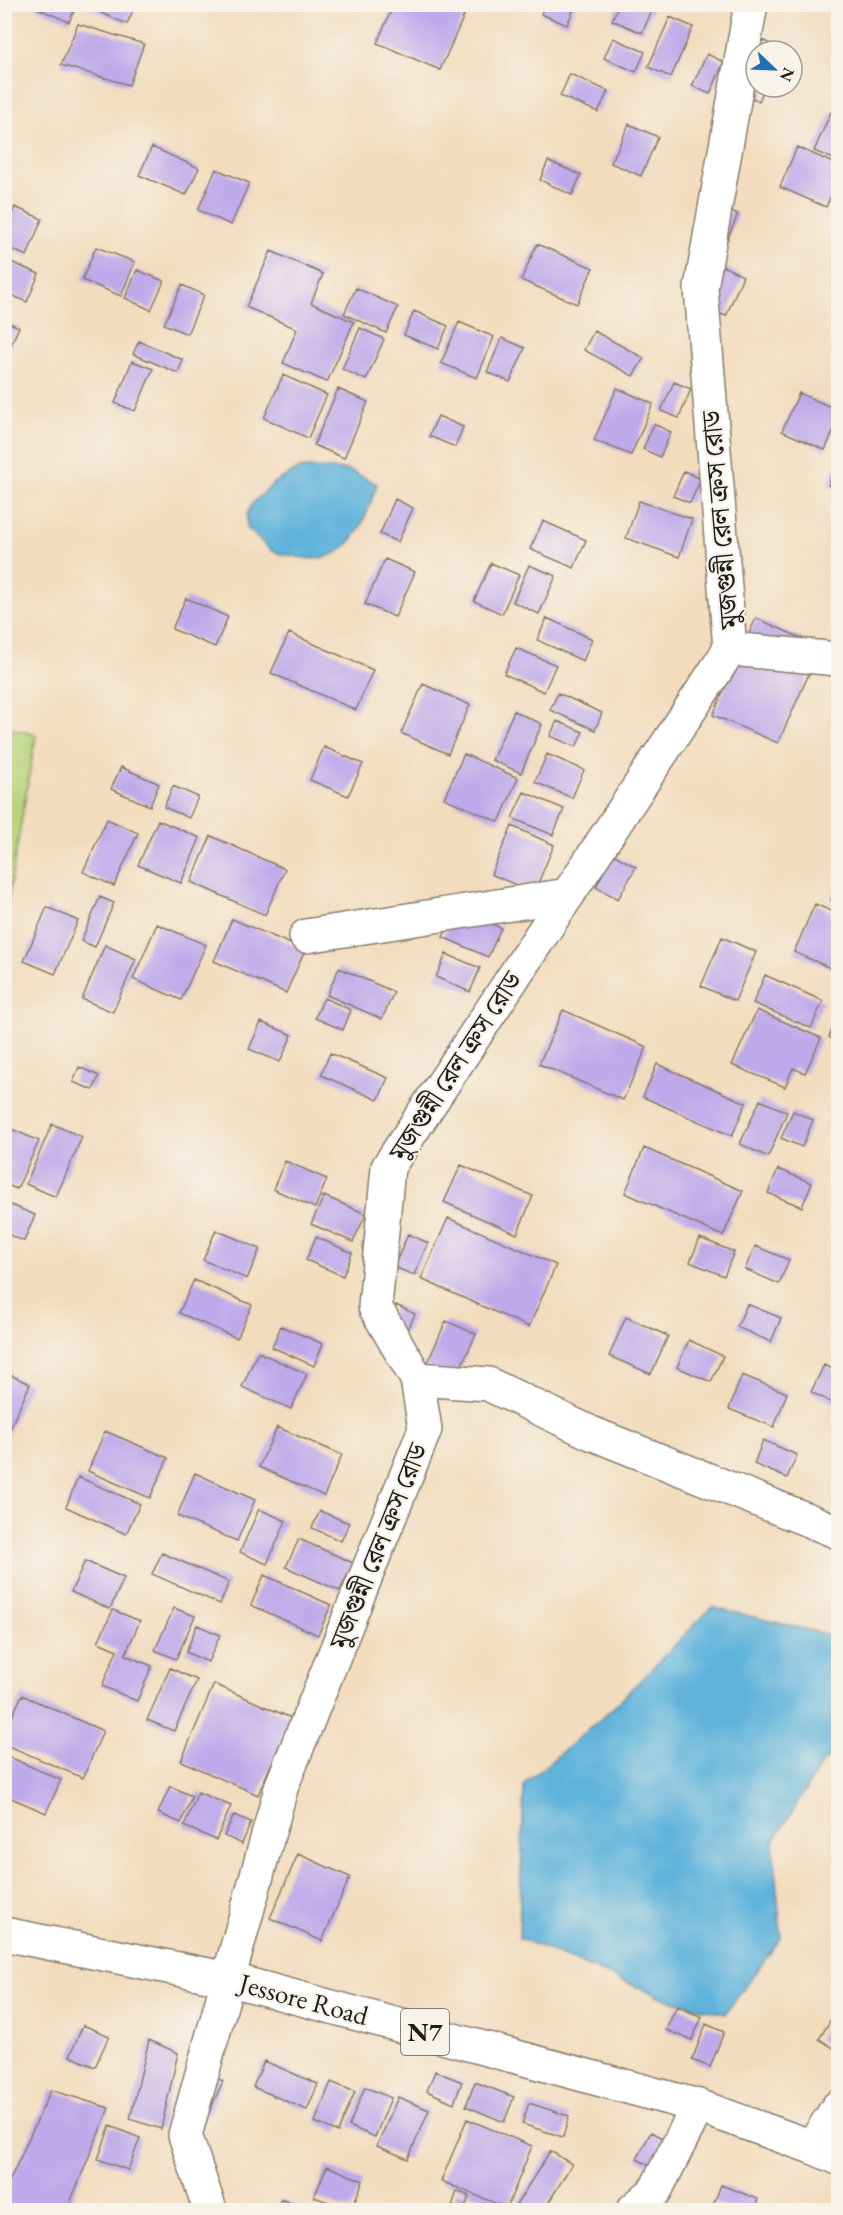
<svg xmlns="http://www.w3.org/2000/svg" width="843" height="2215" font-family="'EB Garamond','Noto Serif Bengali',serif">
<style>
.green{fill:#b8d278;stroke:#6a774a;stroke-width:1.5}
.water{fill:#5fb3db;stroke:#3e687c;stroke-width:1.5}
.building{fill:#bea9ea}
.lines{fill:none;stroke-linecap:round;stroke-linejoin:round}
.minor-casing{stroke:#877c6c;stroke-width:36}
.highway-casing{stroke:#877c6c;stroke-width:36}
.minor{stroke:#fff;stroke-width:33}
.highway{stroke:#fff;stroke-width:33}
.labels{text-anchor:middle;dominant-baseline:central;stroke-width:4.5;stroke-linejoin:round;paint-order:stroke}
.shield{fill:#f7f3e8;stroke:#5e5c59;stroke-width:1.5}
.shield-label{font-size:26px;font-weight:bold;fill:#1c1c1c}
.street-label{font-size:27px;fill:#1c1c1c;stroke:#f7f3e8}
</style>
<rect width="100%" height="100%" fill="#f7f3e8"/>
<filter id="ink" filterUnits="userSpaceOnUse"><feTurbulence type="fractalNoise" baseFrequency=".0167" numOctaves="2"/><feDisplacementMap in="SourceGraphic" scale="12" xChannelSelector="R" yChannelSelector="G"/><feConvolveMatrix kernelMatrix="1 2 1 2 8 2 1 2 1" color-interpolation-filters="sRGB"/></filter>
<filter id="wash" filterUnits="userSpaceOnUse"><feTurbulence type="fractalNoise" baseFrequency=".008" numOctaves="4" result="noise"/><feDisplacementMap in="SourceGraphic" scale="24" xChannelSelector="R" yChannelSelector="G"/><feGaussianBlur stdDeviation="1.35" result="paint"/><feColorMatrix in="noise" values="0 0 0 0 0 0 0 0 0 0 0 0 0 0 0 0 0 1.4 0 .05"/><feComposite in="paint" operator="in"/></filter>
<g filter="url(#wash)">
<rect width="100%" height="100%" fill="#f2dcbd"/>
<path class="green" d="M5,727L36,735L5,916L4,727Z"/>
<path class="water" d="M311,468L348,470L377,484C365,524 348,568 298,557C290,555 278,555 271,550C263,544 255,535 247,528V514L253,503L274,483L298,469Z
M712,1607L838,1637V1747L820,1766L773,1843L781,1938L725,2014L669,2000L519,1938L524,1784L609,1712Z"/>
<g id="blocks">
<path class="building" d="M33,4H77L69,22L32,6Z
M88,4H136L127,24L87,7Z
M394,4H469L440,70L377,43Z
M545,4H576L567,25L541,14Z
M619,4H655L642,33L612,20Z
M670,17L693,27L671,77L648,67Z
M78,24L144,44L129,85L61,65Z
M613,38L645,52L636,72L604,58Z
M762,40L781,49V51H757Z
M707,54L724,62L710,94L692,86Z
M756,54V87H765L759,101L739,92Z
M570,74L608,91L598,112L560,96Z
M831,112L838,115V153L836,160L814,151Z
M629,124L658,137L641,176L611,163Z
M152,147L199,168L186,195L139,175Z
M797,147L838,165V179L826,207L780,187Z
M548,161L581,175L572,195L540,180Z
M216,169L249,183L231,225L198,210Z
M15,207L42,219L27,256L4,246V231Z
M731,211L738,214L726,243L718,240Z
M537,244L593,268L577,304L521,280Z
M96,247L135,262L121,296L82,280Z
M271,251L323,274L311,303L354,322L327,382L283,363L297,329L246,307Z
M4,259L39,274L27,302L4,292Z
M723,266L743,276L726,316L705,308Z
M137,270L164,281L151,310L125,298Z
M182,285L204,295L187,334L164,324Z
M356,288L398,307L386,333L344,314Z
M414,311L448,326L438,349L404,335Z
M4,321L19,327L6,356L4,355Z
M459,322L494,337L477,378L441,363Z
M360,328L384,339L366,380L342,369Z
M594,331L644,358L633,376L584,350Z
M502,338L525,348L510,382L487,372Z
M139,341L183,360L178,373L133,354Z
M132,361L153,369L135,411L115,403Z
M283,375L327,395L308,438L264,418Z
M674,382L691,389L679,418L661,411Z
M617,388L653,404L631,455L594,440Z
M338,389L368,402L344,458L314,445Z
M799,393L838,410V420L825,450L782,431Z
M438,416L463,427L455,447L429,436Z
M654,424L671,432L660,457L643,449Z
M838,460V489L828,485Z
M684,471L701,479L690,503L673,496Z
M395,499L413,508L398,542L380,534Z
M639,501L692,519L679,557L626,538Z
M543,521L586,540L574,568L530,549Z
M385,559L415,572L395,617L365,604Z
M491,563L519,575L502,614L474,601Z
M529,565L556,576L539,614L513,602Z
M186,598L228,617L215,647L172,629Z
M547,618L592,639L583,661L537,640Z
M756,618L821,647L778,743L713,715Z
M289,633L373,670L356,710L271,673Z
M516,648L556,665L544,692L504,674Z
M423,684L470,705L448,754L401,733Z
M558,693L602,713L595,730L550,710Z
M514,711L542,724L521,773L492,760Z
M557,721L583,732L576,747L550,736Z
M324,747L363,764L348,796L310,780Z
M464,754L518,778L499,822L444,798Z
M547,754L584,770L572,798L535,782Z
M121,767L159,784L150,806L111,789Z
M173,786L198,797L189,818L164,807Z
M524,792L564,809L553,835L512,818Z
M107,819L138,833L114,886L83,872Z
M158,820L200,838L181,883L138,865Z
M512,826L554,845L534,893L491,874Z
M211,836L285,869L265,915L191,882Z
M613,854L636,867L618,899L596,887Z
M838,884V903L831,900Z
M100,897L114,903L95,947L81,941Z
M815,904L838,914V966L837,971L794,952Z
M47,907L78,921L55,974L24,961Z
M456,908L501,928L488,957L443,937Z
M232,919L305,950L286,993L214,961Z
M157,924L206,945L181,1000L133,979Z
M722,937L756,952L735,1001L701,986Z
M105,945L136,959L113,1012L82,999Z
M446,954L480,968L470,992L436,977Z
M339,968L394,992L382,1019L327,995Z
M765,975L823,1001L811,1028L753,1003Z
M324,998L351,1010L343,1030L315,1018Z
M563,1010L647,1047L623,1100L539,1064Z
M757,1010L821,1038L805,1073L793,1068L785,1087L732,1065Z
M838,1016V1041L829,1037Z
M261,1022L292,1035L280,1062L249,1049Z
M330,1053L388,1078L378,1100L321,1075Z
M657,1064L746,1103L732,1136L643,1097Z
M79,1067L99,1076L93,1090L73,1082Z
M760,1100L787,1112L768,1157L740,1144Z
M793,1111L813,1120L802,1147L781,1138Z
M52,1124L82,1137L56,1197L26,1184Z
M9,1128L39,1141L17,1189L4,1184V1138Z
M644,1148L743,1191L723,1236L625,1193Z
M285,1161L327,1179L315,1208L273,1189Z
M461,1165L533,1196L517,1234L444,1202Z
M778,1169L812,1183L802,1207L768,1193Z
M324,1196L366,1214L353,1242L311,1224Z
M4,1202L35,1215L24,1241L4,1233Z
M448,1218L556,1265L529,1327L421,1279Z
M216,1230L260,1249L247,1279L203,1260Z
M408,1234L428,1243L414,1275L394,1267Z
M316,1237L352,1253L343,1276L306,1260Z
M700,1238L734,1252L724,1276L690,1262Z
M755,1246L789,1260L779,1284L745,1269Z
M194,1280L252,1305L237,1338L179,1313Z
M747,1304L781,1318L771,1342L737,1327Z
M396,1305L415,1314L406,1334L387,1326Z
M626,1317L668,1336L651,1374L609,1356Z
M446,1321L476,1334L456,1378L426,1366Z
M281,1326L323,1344L314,1366L272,1347Z
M689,1340L723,1356L711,1382L677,1367Z
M258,1352L307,1374L291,1409L242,1387Z
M824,1365L838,1371V1406L811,1392Z
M4,1372L30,1384L4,1442Z
M742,1375L787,1393L774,1427L729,1409Z
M277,1427L342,1455L324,1496L259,1467Z
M105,1431L168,1458L150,1498L88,1471Z
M763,1440L797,1455L787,1478L754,1464Z
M195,1473L255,1500L237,1541L177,1516Z
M78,1477L140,1504L126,1534L66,1507Z
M259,1509L286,1521L267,1564L240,1552Z
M320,1511L349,1523L341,1541L312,1528Z
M299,1539L353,1563L340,1591L286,1567Z
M162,1553L229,1582L220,1604L152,1574Z
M85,1561L124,1578L110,1609L71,1592Z
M264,1575L331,1605L318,1635L251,1605Z
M174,1608L195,1616L176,1659L155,1650Z
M113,1610L140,1621L125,1655L152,1666L137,1701L102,1686L117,1650L98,1642Z
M197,1625L220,1635L208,1662L186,1652Z
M170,1668L197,1680L174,1731L147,1720Z
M214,1684L291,1718L258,1795L181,1761Z
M22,1695L103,1731L83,1778L4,1744V1734Z
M7,1756L61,1780L46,1813L4,1795V1761Z
M170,1786L192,1796L181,1823L158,1813Z
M198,1792L231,1806L216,1840L184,1826Z
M234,1815L251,1822L242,1844L224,1836Z
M298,1854L350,1877L322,1941L270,1918Z
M677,2006L702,2017L692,2040L666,2030Z
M838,2008V2051L819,2039Z
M706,2024L724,2032L710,2067L692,2060Z
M83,2025L109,2036L95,2067L70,2056Z
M149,2040L178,2053L161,2129L130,2119Z
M264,2061L318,2084L307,2110L253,2087Z
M435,2071L462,2082L454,2103L427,2091Z
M206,2074L223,2081L208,2115L191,2107Z
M331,2082L355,2092L338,2132L315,2122Z
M475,2082L514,2097L504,2122L466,2106Z
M365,2087L391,2098L375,2137L349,2126Z
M51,2090L109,2108L67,2210H4V2193Z
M398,2097L429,2110L408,2159L377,2146Z
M529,2103L569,2116L563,2137L522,2124Z
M467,2119L532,2146L507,2208L441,2181Z
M110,2126L140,2138L128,2170L98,2159Z
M651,2132L675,2145L661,2172L637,2159Z
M550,2151L572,2164L544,2210H513Z
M327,2166L363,2181L351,2210L314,2197Z
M721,2185L758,2199L754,2210H733L714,2203Z
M457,2191L469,2196L464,2210L452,2206Z
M281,2199L307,2210H276Z"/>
</g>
</g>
<g filter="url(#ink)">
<use href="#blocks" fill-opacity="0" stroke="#877c6c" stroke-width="1.5"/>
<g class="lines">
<defs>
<path id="minor" d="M730,649L838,659
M306,936L568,895
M417,1379L488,1384L591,1433L838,1532
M812,2147L838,2107
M210,2210L185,2135L282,1785L425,1429L417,1379L375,1307L388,1167L730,649L701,288L751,4
M633,2210L655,2191L698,2106"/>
<path id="highway" d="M4,1934L228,1979L698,2106L812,2147L838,2158"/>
</defs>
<use href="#minor" class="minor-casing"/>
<use href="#highway" class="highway-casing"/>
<use href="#minor" class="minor"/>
<use href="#highway" class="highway"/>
</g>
</g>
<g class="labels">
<rect class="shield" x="401" y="2009" width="48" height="46" rx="4.5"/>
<g class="shield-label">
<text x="425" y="2032">N7</text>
</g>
<g class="street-label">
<text transform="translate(720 520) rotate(-95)">মুজগুন্নী রেল ক্রস রোড</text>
<text transform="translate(455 1066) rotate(-57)">মুজগুন্নী রেল ক্রস রোড</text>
<text transform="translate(378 1546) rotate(-68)">মুজগুন্নী রেল ক্রস রোড</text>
<text transform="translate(304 1999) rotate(15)">Jessore Road</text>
</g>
</g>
<rect width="843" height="2215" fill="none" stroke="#f7f3e8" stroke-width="24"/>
<g transform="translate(774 69) rotate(113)"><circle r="28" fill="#f7f3e8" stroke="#9f9d96" stroke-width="1.5"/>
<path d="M0-4.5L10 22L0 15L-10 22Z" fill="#1f6fb2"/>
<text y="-9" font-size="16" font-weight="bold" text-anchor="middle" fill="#1c1c1c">N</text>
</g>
</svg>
